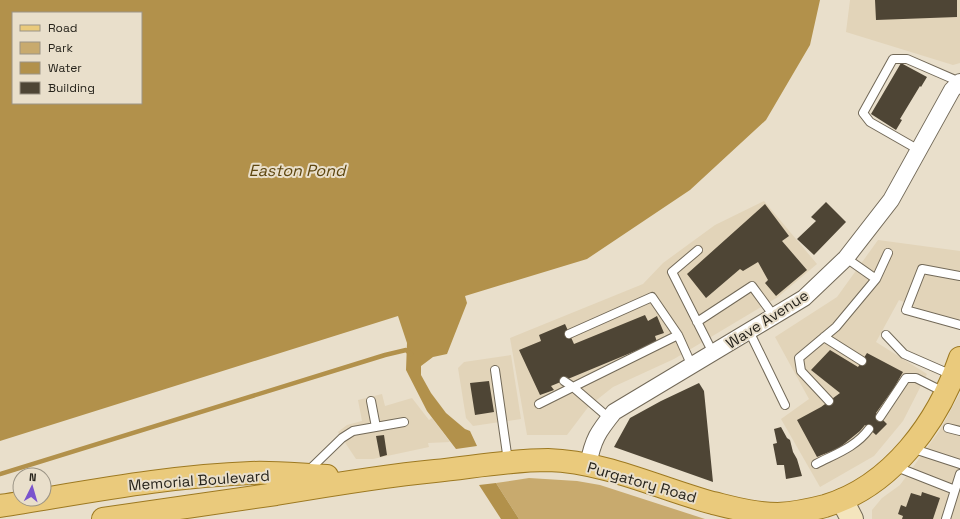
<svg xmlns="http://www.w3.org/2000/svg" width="960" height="519" font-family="'Space Grotesk',sans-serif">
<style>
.built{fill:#e2d4b9}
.green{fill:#c8aa6e}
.water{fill:#b2914b;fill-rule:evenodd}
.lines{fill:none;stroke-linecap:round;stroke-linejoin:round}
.stream{stroke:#b2914b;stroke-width:4.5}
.building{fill:#4e4535}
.lane-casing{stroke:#726958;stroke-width:10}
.street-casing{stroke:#726958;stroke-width:18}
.secondary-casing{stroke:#726958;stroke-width:24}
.primary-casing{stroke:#9d7921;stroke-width:24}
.lane{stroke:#fff;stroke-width:8}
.street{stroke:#fff;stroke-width:16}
.secondary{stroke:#f4e5bd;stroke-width:22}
.primary{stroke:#eaca7c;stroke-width:22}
.labels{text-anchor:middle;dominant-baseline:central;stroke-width:4;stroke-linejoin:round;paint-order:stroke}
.street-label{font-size:15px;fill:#27241c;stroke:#e9dfcb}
.water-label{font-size:16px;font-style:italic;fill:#5e460f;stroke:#e9dfcb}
</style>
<rect width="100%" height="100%" fill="#e9dfcb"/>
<path class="built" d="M850,0H960V63L953,65L846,32Z
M764,201L817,264L778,297L674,359L613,387L589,406L567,435H527L510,338L643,284L663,263L715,225Z
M878,240L960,251V317L958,325L899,300L876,342L927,374L903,421L874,456L820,487L781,419L809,399L775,337L837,297Z
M511,355L521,419L473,426L466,418L458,368L464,362Z
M960,393V519H872V510L882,498L900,485L940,430Z
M382,394L385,406L412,398L429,420L432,418L450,442L428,443L429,447L373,459H356L338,432L347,425L362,421L358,400Z"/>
<path class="green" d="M529,478L577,481L600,485L705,519H519L496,483Z"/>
<path class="water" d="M0,0H820L810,45L766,120L690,190L587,259L465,296L467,303L447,354L433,357L421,366V375L431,393L446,413L465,429L470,431L477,446L456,449L427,411L406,370L407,343L398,316L0,441ZM13,13H141V103H13Z
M496,483L519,519H501L479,485Z"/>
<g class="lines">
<path class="stream" d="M0,474L385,355L406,350L411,354"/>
</g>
<path class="building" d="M875,0H957V17L876,20Z
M901,63L927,77L921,87L920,86L900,119L902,120L896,130L871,114Z
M826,202L846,222L814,255L797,239L816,221L811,217Z
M765,204L789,236L782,241L807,270L776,296L765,283L768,280L758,262L743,271L740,269L706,298L687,274Z
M645,315L648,321L657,316L664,333L655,336L657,342L551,386L554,390L540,395L519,350L541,341L539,335L565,324L574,344Z
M830,350L858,367L867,353L903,372L894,388L876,413L887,424L876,435L865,425L860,431L839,448L817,457L797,420L821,407L840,393L811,370Z
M489,381L494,412L475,415L470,383Z
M699,383L704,391L713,482L614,447L630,418L661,401Z
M781,427L787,438L790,440L793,452L797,459L802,476L786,479L784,465H777L773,444L777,443L774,429Z
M384,435L387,455L380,457L376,436Z
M922,492L940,498L933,519H902L903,516L898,514L901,505L906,507L911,493L921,496Z"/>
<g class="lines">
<defs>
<path id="lane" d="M919,150L870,122L863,113L893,59H907L960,82
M698,250L672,272L713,353
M846,258L876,279L888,253
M960,276L922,269L906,310L960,325
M697,322L752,286L774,316
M749,331L785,405
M569,334L652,297L678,335
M886,335L904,354L952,375
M824,337L862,361
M495,370L508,461
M371,401L376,427
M829,401L801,371L799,358L836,327L876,279
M539,404L573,387L564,381
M880,417L906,378H916L944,392
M609,418L573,387L678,335L692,366
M948,428L960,431
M911,448L960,464
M816,464C835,454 856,447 869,429
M894,466L955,490
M308,471L342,438L353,431L404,422
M946,519L960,474"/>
<path id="street" d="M588,465C593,439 598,432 614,412L804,298L846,258L891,200L952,90L960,82"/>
<path id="secondary" d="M842,500L852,519"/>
<path id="primary" d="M0,506C83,493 167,476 251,473C276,472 302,475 327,476
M103,519C161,511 218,502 276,494C329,485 382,476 435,471C473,467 511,460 548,460C606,462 658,488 713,503C734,508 755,514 778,514C794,513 810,510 825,506C892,486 938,422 960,358"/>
</defs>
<use href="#lane" class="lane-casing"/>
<use href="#street" class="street-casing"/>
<use href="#secondary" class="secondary-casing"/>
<use href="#primary" class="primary-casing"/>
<use href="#lane" class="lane"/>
<use href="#street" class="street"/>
<use href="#secondary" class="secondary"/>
<use href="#primary" class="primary"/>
</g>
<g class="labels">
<g class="street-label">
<text transform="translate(767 319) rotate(-33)">Wave Avenue</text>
<text transform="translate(199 480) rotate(-4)">Memorial Boulevard</text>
<text transform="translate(642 482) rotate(16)">Purgatory Road</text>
</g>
<g class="water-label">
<text x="297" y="170">Easton Pond</text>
</g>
</g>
<rect x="12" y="12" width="130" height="92" fill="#e9dfcb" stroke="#9b9485"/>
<rect x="20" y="25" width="20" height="6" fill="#eaca7c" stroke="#9b9485"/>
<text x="48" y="32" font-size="12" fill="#27241c">Road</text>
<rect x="20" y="42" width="20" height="12" fill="#c8aa6e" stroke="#9b9485"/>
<text x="48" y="52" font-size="12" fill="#27241c">Park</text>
<rect x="20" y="62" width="20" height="12" fill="#b2914b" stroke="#9b9485"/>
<text x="48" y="72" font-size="12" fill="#27241c">Water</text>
<rect x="20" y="82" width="20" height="12" fill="#4e4535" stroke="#9b9485"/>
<text x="48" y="92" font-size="12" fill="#27241c">Building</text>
<g transform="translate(32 487) rotate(5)"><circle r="19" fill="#e9dfcb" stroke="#9b9485"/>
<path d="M0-3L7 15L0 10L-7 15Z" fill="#7a53cd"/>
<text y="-6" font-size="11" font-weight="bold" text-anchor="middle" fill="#27241c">N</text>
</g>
</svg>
